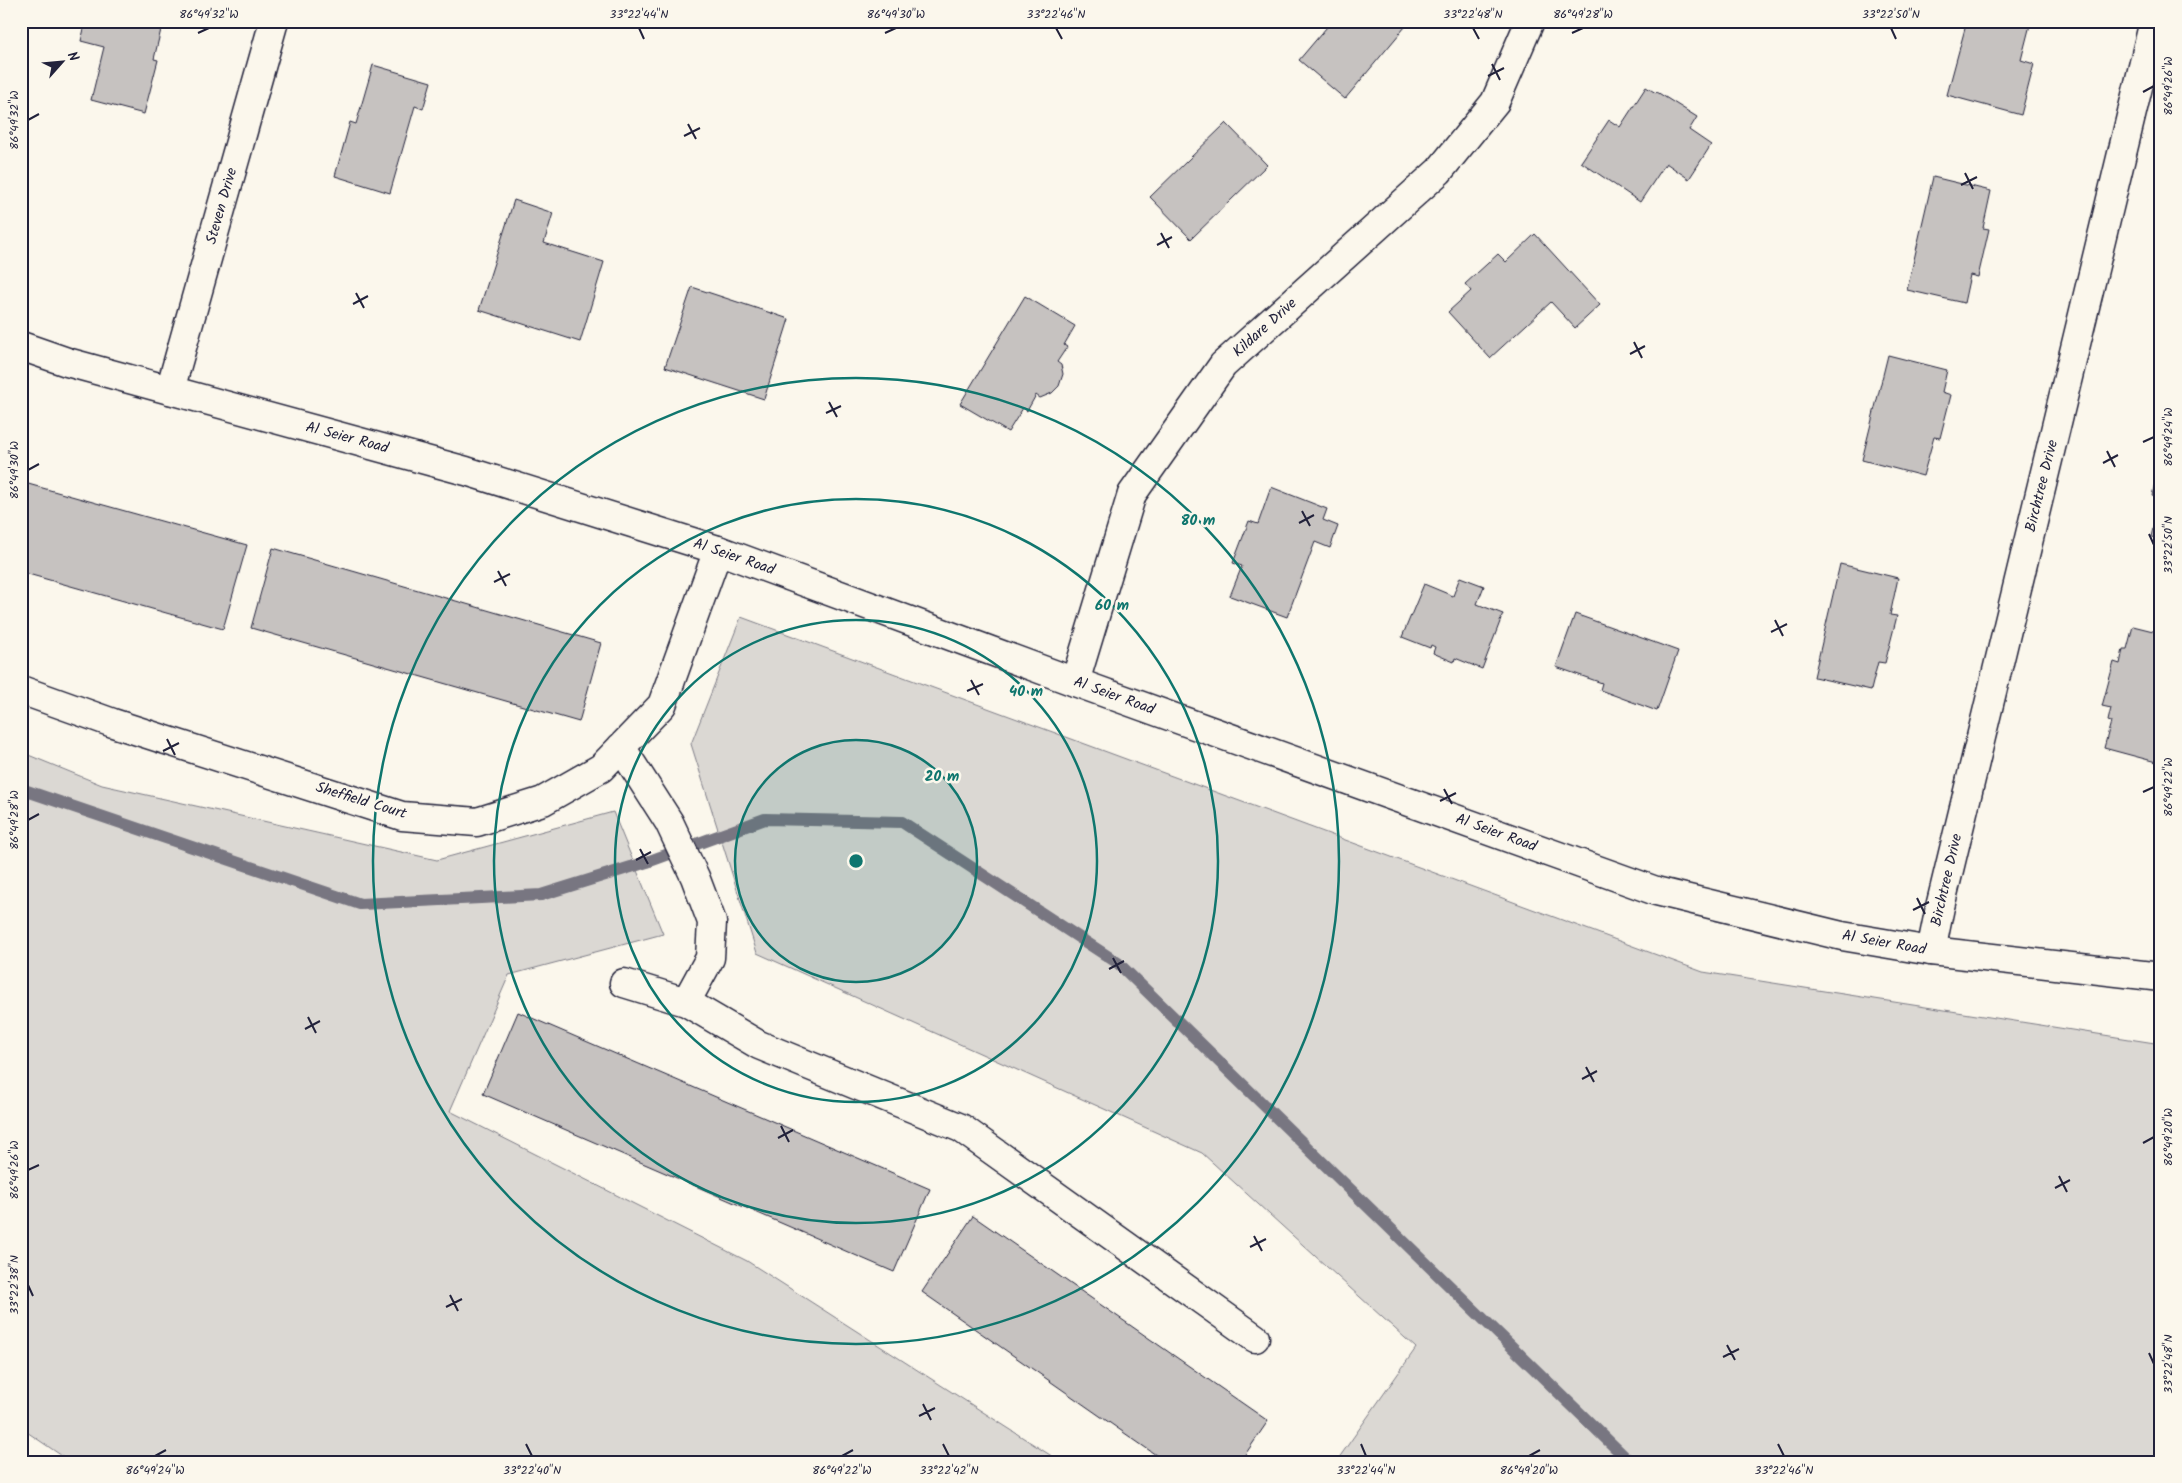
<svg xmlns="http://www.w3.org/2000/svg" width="2182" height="1483" font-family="Kalam,sans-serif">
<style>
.green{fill:#dbd8d3;stroke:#7e7d87}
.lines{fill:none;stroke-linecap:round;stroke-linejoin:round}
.stream{stroke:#787681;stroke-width:12}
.building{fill:#c6c2c0;stroke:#22223b}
.street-casing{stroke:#22223b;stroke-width:31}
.secondary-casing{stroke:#22223b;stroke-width:31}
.street{stroke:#fbf7ec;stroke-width:28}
.secondary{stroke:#fbf7ec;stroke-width:28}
.ticks{fill:none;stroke:#22223b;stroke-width:2}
.ring{fill:none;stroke:#0f766e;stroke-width:2.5}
.labels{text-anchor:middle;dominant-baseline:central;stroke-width:5;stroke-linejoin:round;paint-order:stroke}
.street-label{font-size:15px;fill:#22223b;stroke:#fbf7ec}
.centre{fill:#0f766e;stroke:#fbf7ec;stroke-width:2.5}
.ring-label{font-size:15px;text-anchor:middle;font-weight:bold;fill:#0f766e;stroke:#fbf7ec;stroke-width:5;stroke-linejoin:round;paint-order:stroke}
.neatline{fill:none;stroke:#22223b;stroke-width:2}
.ticks-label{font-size:12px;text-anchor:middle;fill:#22223b}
</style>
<rect width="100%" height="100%" fill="#fbf7ec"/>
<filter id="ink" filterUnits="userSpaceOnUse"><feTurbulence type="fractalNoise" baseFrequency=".02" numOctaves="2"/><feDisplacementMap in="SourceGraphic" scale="10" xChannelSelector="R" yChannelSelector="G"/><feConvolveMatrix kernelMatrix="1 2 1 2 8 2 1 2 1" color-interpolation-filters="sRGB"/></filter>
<g filter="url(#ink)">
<path class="green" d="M741,617L1703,972L2161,1044V1462H1336L1416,1348L1202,1153L757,953L691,744Z
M21,752L102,785L437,860L613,812L663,934L509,975L450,1111L747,1261L1061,1462H71L21,1428Z"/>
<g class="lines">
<path class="stream" d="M21,789L360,904L541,895L647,862L765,819L902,822L1118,963L1630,1462"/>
</g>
<path class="building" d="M86,21H163L154,59L158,60L144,114L91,100L104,47L81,41Z
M782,21H797L790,29Z
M917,21H933L919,27Z
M1332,21H1410L1345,99L1299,60Z
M1967,21H2031L2021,60L2034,64L2021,115L1947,95Z
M373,65L431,82L423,109L415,106L390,193L335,176L350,122L356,124Z
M1646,87L1656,93L1657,92L1697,117L1689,130L1711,145L1689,179L1666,163L1640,202L1581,162L1609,120L1620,127Z
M1226,123L1267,165L1191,239L1150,197Z
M1933,177L1991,191L1983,228L1989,229L1978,277L1970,275L1964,303L1907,290Z
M514,200L553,213L544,243L604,262L580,342L479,310Z
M1535,234L1600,305L1575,328L1551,302L1490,358L1448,312L1471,291L1465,284L1498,254L1506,262Z
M692,287L789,319L764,399L665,367Z
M1025,296L1075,326L1064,345L1067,347L1057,362L1061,365L1063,374L1059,386L1052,393L1040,398L1036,395L1027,411L1023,408L1008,432L960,404Z
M1888,355L1947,370L1942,392L1951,395L1940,438L1934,437L1923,476L1862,460Z
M2157,474L2161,475V539L2151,537L2160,498L2152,496Z
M21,482L247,545L223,629L21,572Z
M1271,487L1327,509L1323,520L1338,526L1330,548L1315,542L1287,617L1230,596L1242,566L1233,563L1249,521L1258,524Z
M273,548L601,643L579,722L251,628Z
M1840,564L1898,578L1890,615L1897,616L1885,663L1878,662L1871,690L1814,677Z
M1460,577L1484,586L1477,604L1503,614L1482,669L1455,658L1454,662L1433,653L1435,647L1431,645L1430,648L1402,637L1424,584L1453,596Z
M1575,614L1678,651L1657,711L1600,690L1602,683L1556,667Z
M2133,626L2161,633L2160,763L2104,748L2111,722L2108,721L2111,708L2102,706L2114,662L2120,664L2123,649H2127Z
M518,1012L930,1189L894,1272L483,1094Z
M973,1216L1268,1421L1240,1462H1166L922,1292Z"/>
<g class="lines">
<defs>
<path id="street" d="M170,390L274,21
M1075,682L1132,494L1223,365L1439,171L1495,102L1530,21
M21,690L113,723L402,816L477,822L543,801L601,768L662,705L718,550
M621,747L669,822L695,877L712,922L710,958L686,1002L624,983
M1931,951L1940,907L2154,21
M686,1002L759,1045L961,1128L1255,1338"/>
<path id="secondary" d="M21,346L67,362L466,471L718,550L1075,682L1656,891L1842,936L1931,951L2161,977"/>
</defs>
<use href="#street" class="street-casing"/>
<use href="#secondary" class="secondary-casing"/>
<use href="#street" class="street"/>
<use href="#secondary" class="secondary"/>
</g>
</g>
<path class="ticks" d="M639,28L644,39M1056,28L1062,39M1473,28L1479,39M1891,28L1896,39M198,33L209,28M885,33L896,28M1572,33L1583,28M1492,64L1500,80M1488,76L1504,68M2143,92L2154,86M28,120L39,114M688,124L696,139M684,136L700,128M1965,173L1973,189M1961,185L1977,177M1161,233L1169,248M1157,245L1172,237M356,293L364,308M353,304L368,296M1634,342L1642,358M1630,354L1645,346M829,402L837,417M826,413L841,406M2143,442L2154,437M2107,451L2115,467M2103,463L2118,455M28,470L39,464M1302,511L1310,526M1299,523L1314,515M2149,534L2154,545M498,571L506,586M494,582L510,574M1775,620L1783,636M1771,632L1787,624M971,680L979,695M967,691L983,684M167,739L175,755M163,751L179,743M1444,789L1452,804M2143,792L2154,787M1440,801L1456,793M28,820L39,814M640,849L648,864M636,860L651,852M1917,898L1925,914M1913,910L1929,902M1113,958L1121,973M1109,969L1124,961M308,1017L316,1033M305,1029L320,1021M1586,1067L1594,1082M1582,1079L1597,1071M781,1126L789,1142M778,1138L793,1130M2143,1143L2154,1137M28,1170L39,1165M2059,1176L2067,1192M2055,1188L2070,1180M1254,1236L1262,1251M1250,1247L1266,1239M28,1285L33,1296M450,1295L458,1311M446,1307L462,1299M1727,1345L1735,1360M2149,1353L2154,1364M1723,1357L1739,1349M923,1404L931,1420M919,1416L935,1408M526,1444L532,1456M943,1444L949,1456M1361,1444L1366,1456M1778,1444L1784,1456M155,1456L166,1450M842,1456L853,1450M1529,1456L1540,1450"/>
<circle cx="856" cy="861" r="121" fill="#0f766e" fill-opacity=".12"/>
<g class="ring">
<circle cx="856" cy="861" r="121"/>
<circle cx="856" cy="861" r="241"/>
<circle cx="856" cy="861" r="362"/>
<circle cx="856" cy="861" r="483"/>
</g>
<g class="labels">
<g class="street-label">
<text transform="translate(222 206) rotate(-74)">Steven Drive</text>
<text transform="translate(1265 328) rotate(-42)">Kildare Drive</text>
<text transform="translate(347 438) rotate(15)">Al Seier Road</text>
<text transform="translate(2042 486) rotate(-76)">Birchtree Drive</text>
<text transform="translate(734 557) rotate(19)">Al Seier Road</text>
<text transform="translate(1114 696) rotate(20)">Al Seier Road</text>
<text transform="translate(361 801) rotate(17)">Sheffield Court</text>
<text transform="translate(1496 833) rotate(20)">Al Seier Road</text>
<text transform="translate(1947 880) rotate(-77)">Birchtree Drive</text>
<text transform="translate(1884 943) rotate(10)">Al Seier Road</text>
</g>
</g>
<circle cx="856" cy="861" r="8" class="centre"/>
<g class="ring-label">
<text x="1198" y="525">80 m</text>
<text x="1112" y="610">60 m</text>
<text x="1026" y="696">40 m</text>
<text x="942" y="781">20 m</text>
</g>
<rect width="2182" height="1483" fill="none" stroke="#fbf7ec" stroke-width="55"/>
<g transform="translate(62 62) rotate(63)" stroke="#fbf7ec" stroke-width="4" paint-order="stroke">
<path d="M0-4L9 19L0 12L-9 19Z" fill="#22223b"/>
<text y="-8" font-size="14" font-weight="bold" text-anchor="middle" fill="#22223b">N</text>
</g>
<rect x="28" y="28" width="2126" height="1428" class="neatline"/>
<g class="ticks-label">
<text x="209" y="18">86°49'32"W</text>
<text x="639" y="18">33°22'44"N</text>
<text x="896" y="18">86°49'30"W</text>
<text x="1056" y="18">33°22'46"N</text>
<text x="1473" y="18">33°22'48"N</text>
<text x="1583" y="18">86°49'28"W</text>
<text x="1891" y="18">33°22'50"N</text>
<text transform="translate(2168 86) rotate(-90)" y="4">86°49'26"W</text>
<text transform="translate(14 120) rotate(-90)" y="4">86°49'32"W</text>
<text transform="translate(2168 437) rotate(-90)" y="4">86°49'24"W</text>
<text transform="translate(14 470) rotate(-90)" y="4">86°49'30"W</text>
<text transform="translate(2168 545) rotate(-90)" y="4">33°22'50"N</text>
<text transform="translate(2168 787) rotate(-90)" y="4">86°49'22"W</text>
<text transform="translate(14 820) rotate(-90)" y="4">86°49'28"W</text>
<text transform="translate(2168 1137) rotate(-90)" y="4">86°49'20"W</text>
<text transform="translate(14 1170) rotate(-90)" y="4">86°49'26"W</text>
<text transform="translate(14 1285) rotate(-90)" y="4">33°22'38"N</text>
<text transform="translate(2168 1364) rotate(-90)" y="4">33°22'48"N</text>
<text x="155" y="1474">86°49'24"W</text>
<text x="532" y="1474">33°22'40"N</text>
<text x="842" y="1474">86°49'22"W</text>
<text x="949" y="1474">33°22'42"N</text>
<text x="1366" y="1474">33°22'44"N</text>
<text x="1529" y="1474">86°49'20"W</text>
<text x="1784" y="1474">33°22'46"N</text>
</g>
</svg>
